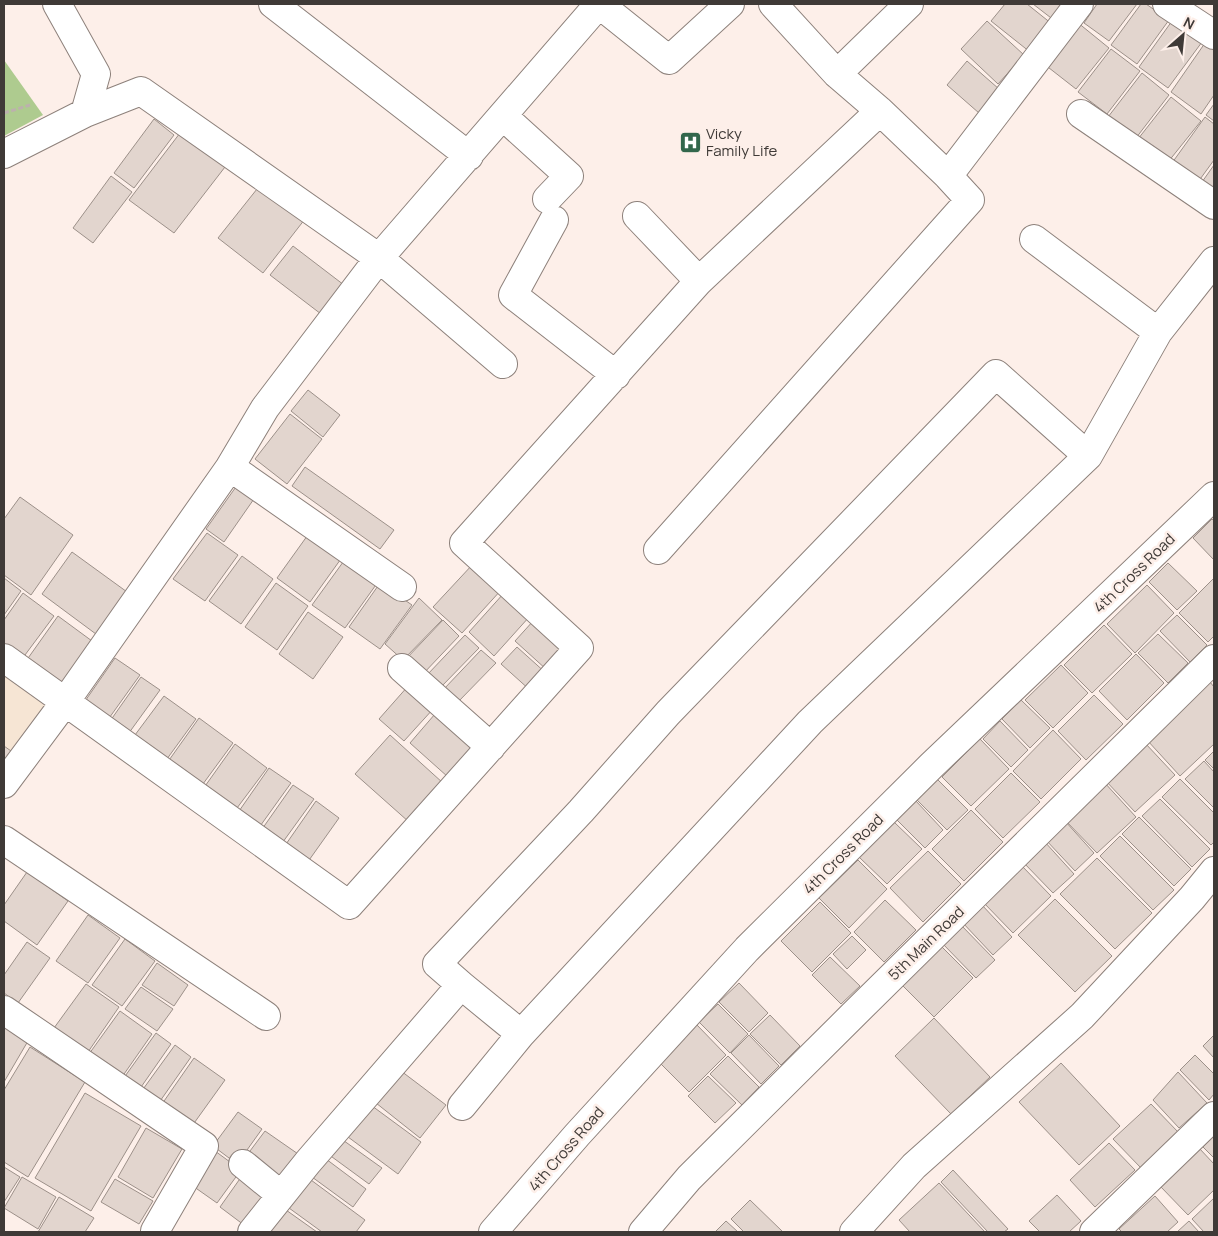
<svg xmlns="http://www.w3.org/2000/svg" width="1218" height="1236" font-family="Manrope,sans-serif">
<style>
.education{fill:#f6e5d4}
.green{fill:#aecb8f}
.building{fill:#e2d5ce;stroke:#9c9089}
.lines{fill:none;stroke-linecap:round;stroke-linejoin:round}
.street-casing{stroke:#8d817b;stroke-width:30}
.path{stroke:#bcb1ad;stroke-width:3;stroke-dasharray:5 2.5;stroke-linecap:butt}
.street{stroke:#fff;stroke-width:28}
.labels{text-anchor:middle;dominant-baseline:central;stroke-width:5;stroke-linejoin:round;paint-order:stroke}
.poi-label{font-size:15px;fill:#3f3a37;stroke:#fdefe9;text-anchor:start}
.street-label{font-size:15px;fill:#3f3a37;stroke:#fdefe9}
</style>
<rect width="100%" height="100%" fill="#fdefe9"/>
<path class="education" d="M4,672L49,705L4,766Z"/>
<path class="green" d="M4,60L43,115L4,136Z"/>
<path class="building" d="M1005,4H1027L1052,24L1030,52L991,21Z
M1033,4H1068L1055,21Z
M1097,4H1137L1109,41L1084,23Z
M1141,4H1146L1169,20L1137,64L1111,45Z
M987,21L1024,55L998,84L961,49Z
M1172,21L1202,42L1168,88L1139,67Z
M1077,22L1109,48L1076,89L1044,64Z
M1205,43L1214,50V95L1201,114L1171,92Z
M1111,49L1140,71L1107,114L1078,92Z
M967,61L999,89L979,113L947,85Z
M1142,73L1169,95L1136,138L1108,117Z
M1171,97L1201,121L1168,162L1138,139Z
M1214,104V121L1206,115Z
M1205,117L1214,124V160L1198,182L1172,163Z
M154,119L174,135L134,188L114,173Z
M180,133L225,167L174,233L129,200Z
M1214,165V191L1202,182Z
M111,176L132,192L93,243L73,228Z
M261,184L305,219L263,273L218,238Z
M293,246L344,285L321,314L270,275Z
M308,390L340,415L323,437L291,411Z
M290,414L322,439L287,484L255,459Z
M305,467L394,530L380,549L292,486Z
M238,484L256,496L224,542L206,529Z
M20,497L73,535L31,595L4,575V519Z
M1212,519L1214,521V560L1193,538Z
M310,532L343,556L310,602L277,578Z
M207,533L238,555L205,601L173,579Z
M72,552L134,597L104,640L42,594Z
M242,556L273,579L241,624L209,601Z
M346,558L378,582L345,628L312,605Z
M1168,563L1197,591L1177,610L1149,582Z
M473,564L502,589L462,633L433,607Z
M4,578L21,591L4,615Z
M1214,578V636L1208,642L1179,613Z
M276,583L308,606L277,650L245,627Z
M380,583L412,605L380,649L349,627Z
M1147,585L1174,613L1135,653L1107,624Z
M23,593L54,616L22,659L4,646V620Z
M504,593L530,616L494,656L469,632Z
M419,598L442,620L403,660L385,644Z
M308,612L343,637L313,679L279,654Z
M1177,615L1207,645L1190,662L1160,631Z
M58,616L92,641L60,686L26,661Z
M443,620L459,636L422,675L405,660Z
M534,620L566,649L547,670L515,641Z
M1104,625L1132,654L1092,693L1064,665Z
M1158,634L1188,663L1168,683L1138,653Z
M465,635L479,648L440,688L427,675Z
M517,647L547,674L531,691L501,664Z
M481,650L496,663L457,703L443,690Z
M1136,654L1164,683L1127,720L1099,691Z
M115,658L140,675L107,721L83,704Z
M1061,665L1088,693L1053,728L1025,700Z
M141,677L160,690L126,737L108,724Z
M1210,682L1214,687V744L1180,776L1147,740Z
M409,685L434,708L404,741L379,719Z
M1094,695L1123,724L1086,760L1058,731Z
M164,696L196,719L164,763L132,739Z
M1021,700L1050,728L1030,748L1002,719Z
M435,714L474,748L448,777L410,743Z
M199,718L233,743L200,788L167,763Z
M1000,721L1028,750L1011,767L983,739Z
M1053,730L1081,759L1041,799L1013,771Z
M390,735L443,783L409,822L355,774Z
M980,739L1009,769L971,806L942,777Z
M1145,743L1175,775L1135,812L1105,780Z
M235,744L267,768L234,812L203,789Z
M4,746L11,751L4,760Z
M1214,751V769L1205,760Z
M1204,761L1214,772V808L1185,779Z
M269,768L291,783L258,829L237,814Z
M1011,773L1040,802L1003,838L975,809Z
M935,777L968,810L947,830L915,798Z
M1180,779L1214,813V842L1211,845L1162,797Z
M1104,782L1136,817L1097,853L1064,819Z
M293,785L314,799L280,846L260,832Z
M1160,799L1210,849L1192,867L1142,816Z
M316,801L339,818L307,863L284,847Z
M916,801L943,830L925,848L897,820Z
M971,810L1003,842L964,881L932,849Z
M1139,817L1191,869L1174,886L1122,834Z
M1065,821L1094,853L1075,871L1045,839Z
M894,822L922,849L887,884L859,857Z
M1120,836L1174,890L1153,910L1100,856Z
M1044,841L1074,874L1053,893L1022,861Z
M928,851L961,884L923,922L890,888Z
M1097,858L1152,913L1115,949L1060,894Z
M858,860L887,889L849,928L819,898Z
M1021,865L1051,896L1013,933L982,901Z
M27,872L68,901L37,945L4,921V905Z
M1055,899L1112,956L1075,992L1018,935Z
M885,900L916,930L884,962L854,932Z
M820,902L851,933L812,972L781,941Z
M981,904L1012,937L993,955L962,922Z
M88,915L120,938L88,983L56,961Z
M960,924L995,960L976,978L941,942Z
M852,936L866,950L847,969L833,954Z
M125,939L155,961L122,1006L92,985Z
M27,942L50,958L18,1003L4,993V975Z
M940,945L973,978L934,1017L900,983Z
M830,957L860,986L841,1004L812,975Z
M157,963L188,985L174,1006L142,985Z
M739,983L768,1013L749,1032L719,1002Z
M86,984L119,1007L88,1052L54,1028Z
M141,987L173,1009L157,1031L125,1009Z
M718,1004L748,1034L730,1053L699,1022Z
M120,1011L152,1034L122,1077L89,1054Z
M770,1015L800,1046L781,1065L750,1034Z
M934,1018L990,1077L951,1114L895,1056Z
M697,1025L726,1055L689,1092L660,1063Z
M4,1027L28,1041L4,1082Z
M156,1033L171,1044L139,1090L123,1079Z
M749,1035L779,1066L761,1084L731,1053Z
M1214,1035V1058L1203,1046Z
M175,1045L191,1057L158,1104L141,1092Z
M30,1047L85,1082L28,1177L4,1162V1090Z
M1195,1055L1214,1074V1094L1209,1100L1180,1070Z
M728,1056L759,1087L742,1105L710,1074Z
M194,1058L225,1080L192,1126L162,1104Z
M1061,1063L1120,1126L1079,1165L1019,1102Z
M401,1071L446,1105L420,1138L376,1103Z
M1178,1072L1207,1103L1179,1128L1153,1100Z
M708,1076L736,1103L715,1123L688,1096Z
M85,1093L141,1126L91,1211L35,1178Z
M368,1103L421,1142L398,1174L344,1134Z
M1151,1104L1179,1133L1141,1168L1113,1139Z
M238,1112L262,1129L237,1164L213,1146Z
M146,1128L182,1149L153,1198L118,1177Z
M265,1131L301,1156L280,1184L244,1159Z
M1214,1136V1158L1203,1147Z
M340,1138L382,1168L369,1184L328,1154Z
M1109,1143L1135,1170L1095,1207L1070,1180Z
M1199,1148L1214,1164V1190L1188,1215L1160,1186Z
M215,1151L241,1170L217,1203L190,1184Z
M326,1159L366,1189L353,1207L312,1177Z
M4,1167L20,1177L4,1202Z
M953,1170L1008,1229L1004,1232H988L941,1182Z
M244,1173L273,1194L248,1228L220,1207Z
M22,1177L56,1197L38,1229L4,1208Z
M115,1179L153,1201L139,1224L101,1202Z
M311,1180L365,1220L356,1232H322L289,1208Z
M939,1183L985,1232H910L899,1220Z
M1057,1195L1081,1221L1069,1232H1040L1029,1221Z
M1155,1196L1178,1222L1167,1232H1122L1119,1229Z
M59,1197L94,1218L85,1232H38Z
M1214,1198V1232H1204L1192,1219Z
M750,1200L783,1232H744L731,1219Z
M286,1210L317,1232H270Z
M726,1221L738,1232H715Z
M1189,1221L1199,1232H1177Z"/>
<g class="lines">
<defs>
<path id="street" d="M273,4L469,156
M599,4L669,60L730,4
M1167,4L1214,35
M837,74L909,4
M85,113L141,91L379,258L503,364
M1081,114L1214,205
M503,116L569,176L547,199
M4,154L85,113L96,74L57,4
M948,176L1079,4
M637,216L699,281
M554,220L513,295L616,375
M1034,239L1158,332
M658,550L970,200L948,176L880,111L837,74L773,4
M402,587L230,467L265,408L379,258L599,4
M4,658L349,905L579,648L464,543L699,281L880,111
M402,668L491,747
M4,784L65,702L230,467
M4,840L266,1016
M461,985L437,964L581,811L668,713L996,374L1088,456L1158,332L1214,261
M4,1010L204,1146L155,1231L157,1232
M462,1106L521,1034
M243,1164L281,1195
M252,1232L308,1162L461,985L521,1034L810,722L1088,456
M493,1232L577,1135L747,949L931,766L1214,496
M643,1232L689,1178L851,1017L1214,659
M854,1232L914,1166L1082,1016L1192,898L1214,871
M1094,1232L1214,1116"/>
</defs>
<use href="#street" class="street-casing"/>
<path class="path" d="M4,113L30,105"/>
<use href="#street" class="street"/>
</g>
<defs>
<symbol id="hospital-square" viewBox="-11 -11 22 22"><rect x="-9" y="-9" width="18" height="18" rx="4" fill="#32674c" stroke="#fdefe9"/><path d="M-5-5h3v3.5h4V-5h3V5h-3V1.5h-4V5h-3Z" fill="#fff"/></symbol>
</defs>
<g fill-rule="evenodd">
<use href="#hospital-square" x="678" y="130" width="25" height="25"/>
</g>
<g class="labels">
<g class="poi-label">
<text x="706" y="133">Vicky<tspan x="706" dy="17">Family Life</tspan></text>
</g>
<g class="street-label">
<text transform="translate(1134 573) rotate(-44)">4th Cross Road</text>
<text transform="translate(843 854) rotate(-45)">4th Cross Road</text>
<text transform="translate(926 943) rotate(-44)">5th Main Road</text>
<text transform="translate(566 1149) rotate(-49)">4th Cross Road</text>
</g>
</g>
<rect width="1218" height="1236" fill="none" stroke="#3f3a37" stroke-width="10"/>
<g transform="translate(1183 35) rotate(27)" stroke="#fdefe9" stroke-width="4" paint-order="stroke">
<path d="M0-4L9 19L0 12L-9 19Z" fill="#3f3a37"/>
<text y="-8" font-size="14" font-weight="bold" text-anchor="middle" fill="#3f3a37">N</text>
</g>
</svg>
